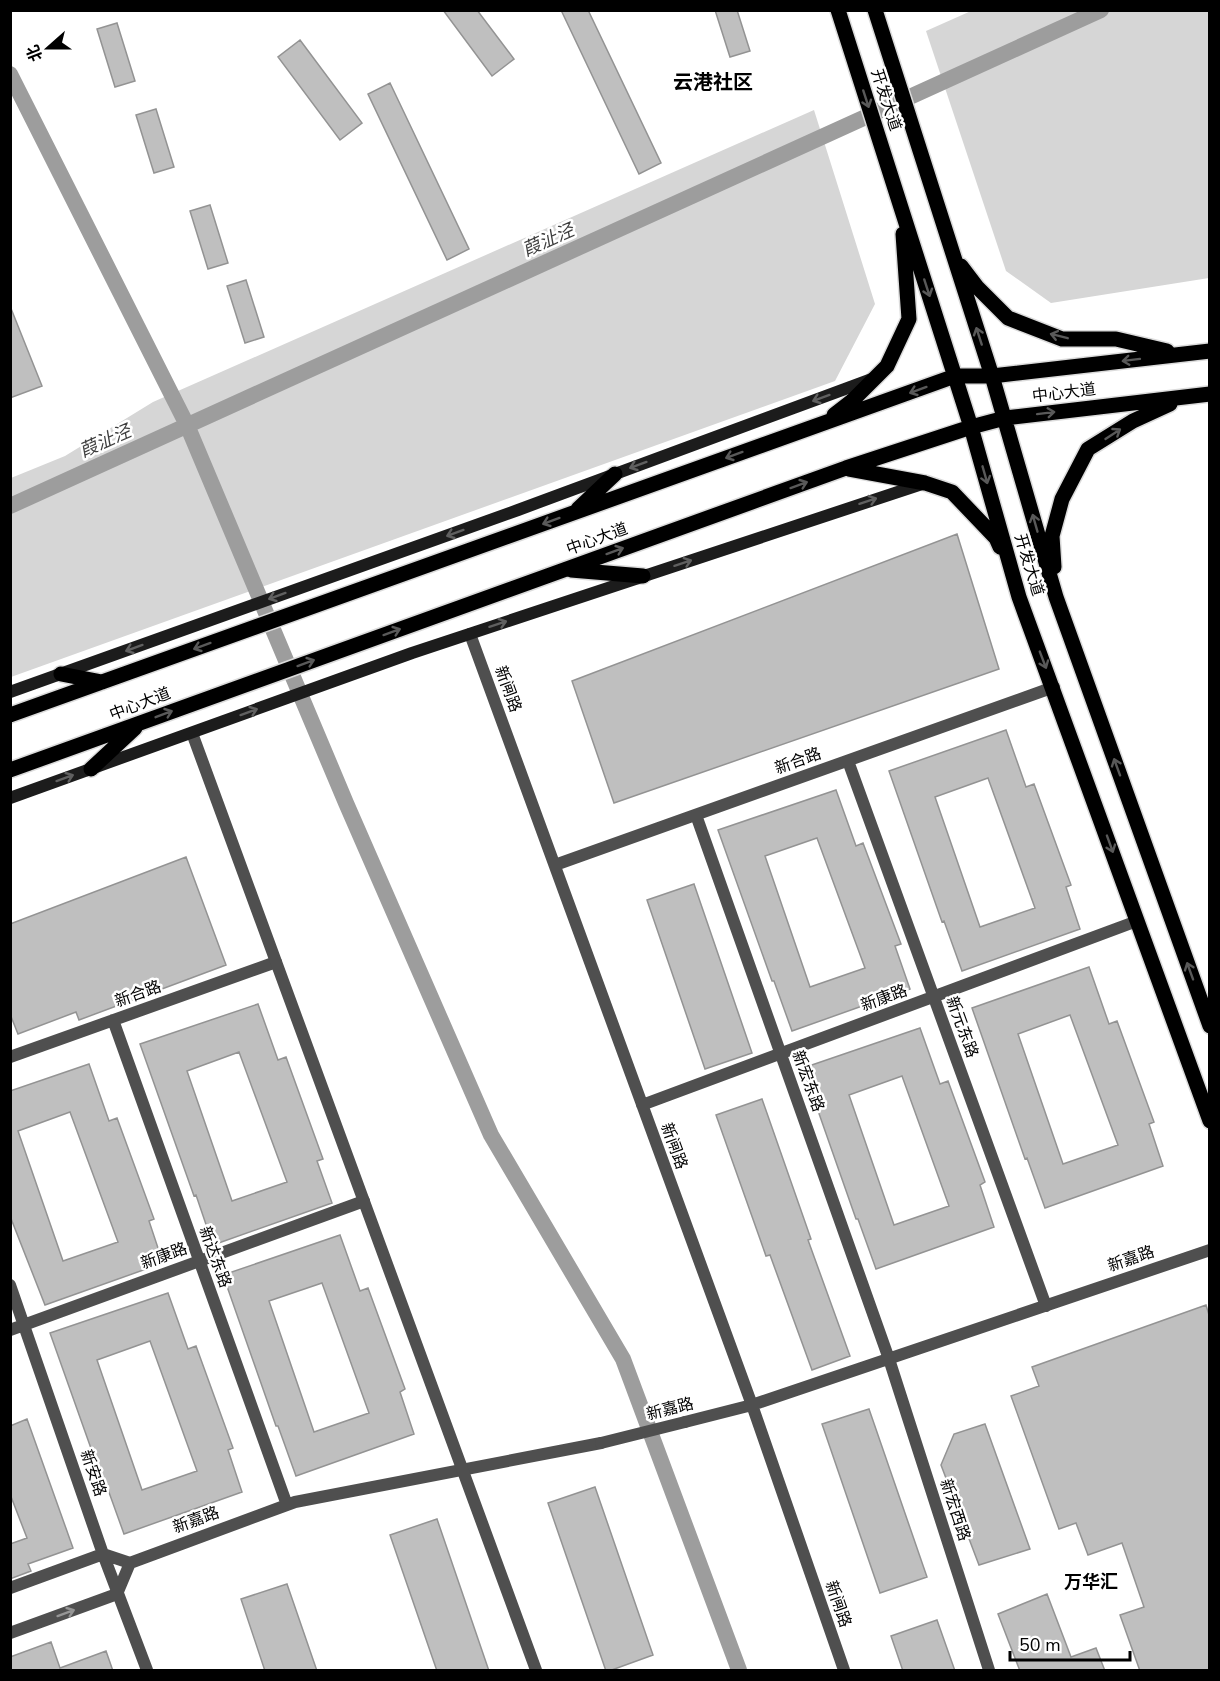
<svg xmlns="http://www.w3.org/2000/svg" width="1220" height="1681" font-family="'Nunito Sans','Noto Sans SC',sans-serif">
<style>
.green{fill:#d6d6d6}
.lines{fill:none;stroke-linecap:round;stroke-linejoin:round}
.canal{stroke:#9d9d9d;stroke-width:16}
.building{fill:#bfbfbf;stroke:#939393;stroke-width:1.5;fill-rule:evenodd}
.primary-casing{stroke:#dbdbdb;stroke-width:18}
.minor{stroke:#4f4f4f;stroke-width:12}
.tertiary{stroke:#4f4f4f;stroke-width:12}
.secondary{stroke:#1c1c1c;stroke-width:12}
.primary{stroke:#000;stroke-width:15}
.oneway{stroke:#595959}
.oneway2{stroke:#606060}
.oneway3{stroke:#959595}
.labels{text-anchor:middle;dominant-baseline:central;stroke-width:5;stroke-linejoin:round;paint-order:stroke}
.street-label{font-size:16px;fill:#000;stroke:#fff}
.water-label{font-size:18px;font-style:italic;fill:#3e3e3e;stroke:#fff}
.neighbourhood-label{font-size:18px;font-weight:bold;fill:#000;stroke:#fff}
.quarter-label{font-size:20px;font-weight:bold;fill:#000;stroke:#fff}
</style>
<rect width="100%" height="100%" fill="#fff"/>
<path class="green" d="M971,11H1209V278L1051,303L1006,271L926,31Z
M814,110L875,304L835,381L11,677V478L65,456L153,402Z"/>
<g class="lines">
<path class="canal" d="M10,74L187,425L346,803L491,1135L623,1359L739,1670
M10,506L1101,10"/>
</g>
<path class="building" d="M443,10H477L514,59L492,76Z
M561,10H588L661,163L639,174Z
M715,10H737L750,51L730,57Z
M117,23L135,81L115,87L97,29Z
M300,40L362,123L340,140L278,57Z
M390,83L469,249L447,260L368,94Z
M156,109L174,167L154,173L136,115Z
M210,205L228,263L208,269L190,211Z
M246,280L264,337L245,343L227,286Z
M10,306L42,386L10,398Z
M957,534L999,669L614,803L572,681Z
M1006,730L1026,787L1034,784L1071,885L1066,887L1080,929L962,971L944,921L942,922L889,771ZM988,778L1035,908L980,927L935,797Z
M836,790L856,846L863,843L901,944L895,946L910,989L792,1031L774,981H772L718,830ZM817,838L865,968L810,987L765,856Z
M186,857L226,965L79,1020L76,1012L18,1034L10,1014V924Z
M694,884L752,1053L705,1069L647,900Z
M1089,967L1109,1024L1117,1021L1154,1122L1149,1124L1163,1166L1045,1208L1027,1158L1025,1159L972,1008ZM1070,1015L1118,1145L1063,1164L1018,1034Z
M258,1004L278,1060L286,1057L323,1159L317,1161L332,1203L213,1245L196,1195L194,1196L140,1044ZM239,1052L287,1182L232,1201L187,1071Z
M920,1028L940,1084L948,1081L985,1182L980,1185L994,1227L876,1269L858,1219H856L803,1068ZM902,1076L949,1206L894,1225L849,1095Z
M89,1064L109,1121L117,1118L154,1219L149,1221L163,1263L45,1305L10,1216V1091ZM70,1112L118,1242L63,1261L18,1131Z
M762,1099L811,1239L808,1240L850,1356L812,1370L770,1255L766,1256L716,1115Z
M340,1235L360,1291L368,1288L405,1389L400,1392L414,1434L296,1476L278,1426H276L223,1275ZM322,1283L369,1413L314,1432L269,1301Z
M168,1293L188,1349L196,1346L233,1448L228,1450L242,1492L124,1534L106,1484L104,1485L50,1333ZM150,1341L197,1471L142,1490L97,1360Z
M1206,1305L1209,1315V1671H1140L1120,1615L1144,1607L1122,1543L1088,1555L1076,1523L1059,1529L1011,1396L1039,1386L1032,1367Z
M869,1409L927,1577L880,1593L822,1424Z
M27,1419L73,1548L28,1564L31,1571L10,1579V1544L27,1538L10,1494V1426Z
M985,1424L1030,1549L979,1565L941,1465L954,1434Z
M595,1487L653,1655L609,1671H606L548,1503Z
M437,1519L489,1671H437L390,1535Z
M287,1584L317,1671H265L241,1599Z
M1047,1594L1071,1657L1096,1648L1105,1671H1020L998,1614Z
M937,1620L955,1671H903L891,1636Z
M51,1642L60,1668L106,1651L113,1671H10V1657Z"/>
<g class="lines">
<defs>
<path id="primary" d="M838,10L971,427L1019,597L1210,1121
M875,10L992,376L1056,597L1210,1026
M961,266L977,287L1008,318L1062,339H1116L1167,351
M834,415L852,401L887,366L909,319L903,234
M849,469L925,483L952,492L996,538L1000,547
M578,509L615,474
M1054,567L1052,536L1062,499L1088,449L1133,421L1170,404
M571,570L643,576
M61,674L102,682
M10,715L955,376H992L1210,351
M91,769L135,728
M10,770L846,468L971,427L1005,418L1210,394"/>
</defs>
<use href="#primary" class="primary-casing"/>
<path class="minor" d="M470,634L752,1405L844,1670
M848,761L1046,1306
M696,815L889,1359L989,1670
M555,865L1054,687
M113,1020L287,1505
M10,1057L276,962
M642,1105L1137,921
M10,1285L103,1554L147,1670
M10,1330L364,1201
M685,1422L752,1405L1210,1250
M10,1588L103,1554L130,1563L295,1502L601,1443
M10,1633L117,1594L130,1563"/>
<path class="tertiary" d="M192,733L536,1670
M601,1443L685,1422"/>
<path class="secondary" d="M10,692L518,510L872,379
M10,798L412,653L925,483"/>
<use href="#primary" class="primary"/>
</g>
<defs><path id="oneway-shaft" d="M-6 0H5M1.5-3L5.5 0L1.5 3" fill="none" stroke-width="1.6" stroke-linecap="round" stroke-linejoin="round" transform="scale(1.5)"/></defs>
<g class="oneway">
<use href="#oneway-shaft" transform="translate(866 99) rotate(72)"/>
<use href="#oneway-shaft" transform="translate(927 288) rotate(72)"/>
<use href="#oneway-shaft" transform="translate(979 336) rotate(-108)"/>
<use href="#oneway-shaft" transform="translate(1059 336) rotate(-166)"/>
<use href="#oneway-shaft" transform="translate(1131 360) rotate(173)"/>
<use href="#oneway-shaft" transform="translate(918 390) rotate(160)"/>
<use href="#oneway-shaft" transform="translate(1046 413) rotate(-7)"/>
<use href="#oneway-shaft" transform="translate(1113 434) rotate(-33)"/>
<use href="#oneway-shaft" transform="translate(734 455) rotate(160)"/>
<use href="#oneway-shaft" transform="translate(985 475) rotate(74)"/>
<use href="#oneway-shaft" transform="translate(799 485) rotate(-20)"/>
<use href="#oneway-shaft" transform="translate(551 521) rotate(160)"/>
<use href="#oneway-shaft" transform="translate(1035 523) rotate(-106)"/>
<use href="#oneway-shaft" transform="translate(615 551) rotate(-20)"/>
<use href="#oneway-shaft" transform="translate(392 632) rotate(-20)"/>
<use href="#oneway-shaft" transform="translate(202 646) rotate(160)"/>
<use href="#oneway-shaft" transform="translate(1043 660) rotate(69)"/>
<use href="#oneway-shaft" transform="translate(306 663) rotate(-20)"/>
<use href="#oneway-shaft" transform="translate(164 714) rotate(-21)"/>
<use href="#oneway-shaft" transform="translate(1117 767) rotate(-110)"/>
<use href="#oneway-shaft" transform="translate(1110 844) rotate(70)"/>
<use href="#oneway-shaft" transform="translate(1190 971) rotate(-110)"/>
</g>
<g class="oneway2">
<use href="#oneway-shaft" transform="translate(821 398) rotate(160)"/>
<use href="#oneway-shaft" transform="translate(638 465) rotate(160)"/>
<use href="#oneway-shaft" transform="translate(868 501) rotate(-18)"/>
<use href="#oneway-shaft" transform="translate(455 533) rotate(160)"/>
<use href="#oneway-shaft" transform="translate(683 563) rotate(-18)"/>
<use href="#oneway-shaft" transform="translate(277 596) rotate(160)"/>
<use href="#oneway-shaft" transform="translate(498 624) rotate(-18)"/>
<use href="#oneway-shaft" transform="translate(134 648) rotate(160)"/>
<use href="#oneway-shaft" transform="translate(249 712) rotate(-20)"/>
<use href="#oneway-shaft" transform="translate(65 778) rotate(-20)"/>
</g>
<use class="oneway3" href="#oneway-shaft" transform="translate(66 1613) rotate(-20)"/>
<g class="labels">
<g class="street-label">
<text transform="translate(886 100) rotate(72)">开发大道</text>
<text transform="translate(1064 393) rotate(-7)">中心大道</text>
<text transform="translate(597 539) rotate(-20)">中心大道</text>
<text transform="translate(1029 565) rotate(73)">开发大道</text>
<text transform="translate(508 689) rotate(70)">新闸路</text>
<text transform="translate(140 704) rotate(-21)">中心大道</text>
<text transform="translate(798 761) rotate(-20)">新合路</text>
<text transform="translate(138 994) rotate(-20)">新合路</text>
<text transform="translate(884 998) rotate(-20)">新康路</text>
<text transform="translate(962 1027) rotate(70)">新元东路</text>
<text transform="translate(808 1081) rotate(70)">新宏东路</text>
<text transform="translate(674 1146) rotate(70)">新闸路</text>
<text transform="translate(164 1256) rotate(-20)">新康路</text>
<text transform="translate(215 1257) rotate(70)">新达东路</text>
<text transform="translate(1131 1259) rotate(-19)">新嘉路</text>
<text transform="translate(670 1409) rotate(-14)">新嘉路</text>
<text transform="translate(93 1473) rotate(71)">新安路</text>
<text transform="translate(955 1510) rotate(72)">新宏西路</text>
<text transform="translate(196 1520) rotate(-20)">新嘉路</text>
<text transform="translate(838 1604) rotate(71)">新闸路</text>
</g>
<g class="water-label">
<text transform="translate(548 240) rotate(-24)">葭沚泾</text>
<text transform="translate(105 441) rotate(-24)">葭沚泾</text>
</g>
<g class="neighbourhood-label">
<text x="1091" y="1582">万华汇</text>
</g>
<g class="quarter-label">
<text x="713" y="82">云港社区</text>
</g>
</g>
<rect width="1220" height="1681" fill="none" stroke="#000000" stroke-width="24"/>
<g transform="translate(48 48) rotate(249)" stroke="#ffffff" stroke-width="4.5" paint-order="stroke">
<path d="M0-4.5L10 22L0 15L-10 22Z" fill="#000000"/>
<text y="-9" font-size="16" font-weight="bold" text-anchor="middle" fill="#000000">北</text>
</g>
<path d="M1010 1651v9h120v-9" fill="none" stroke="#000000" stroke-width="3"/>
<text x="1019" y="1651" font-size="18" fill="#000000" stroke="#ffffff" stroke-width="4.5" paint-order="stroke">50 m</text>
</svg>
